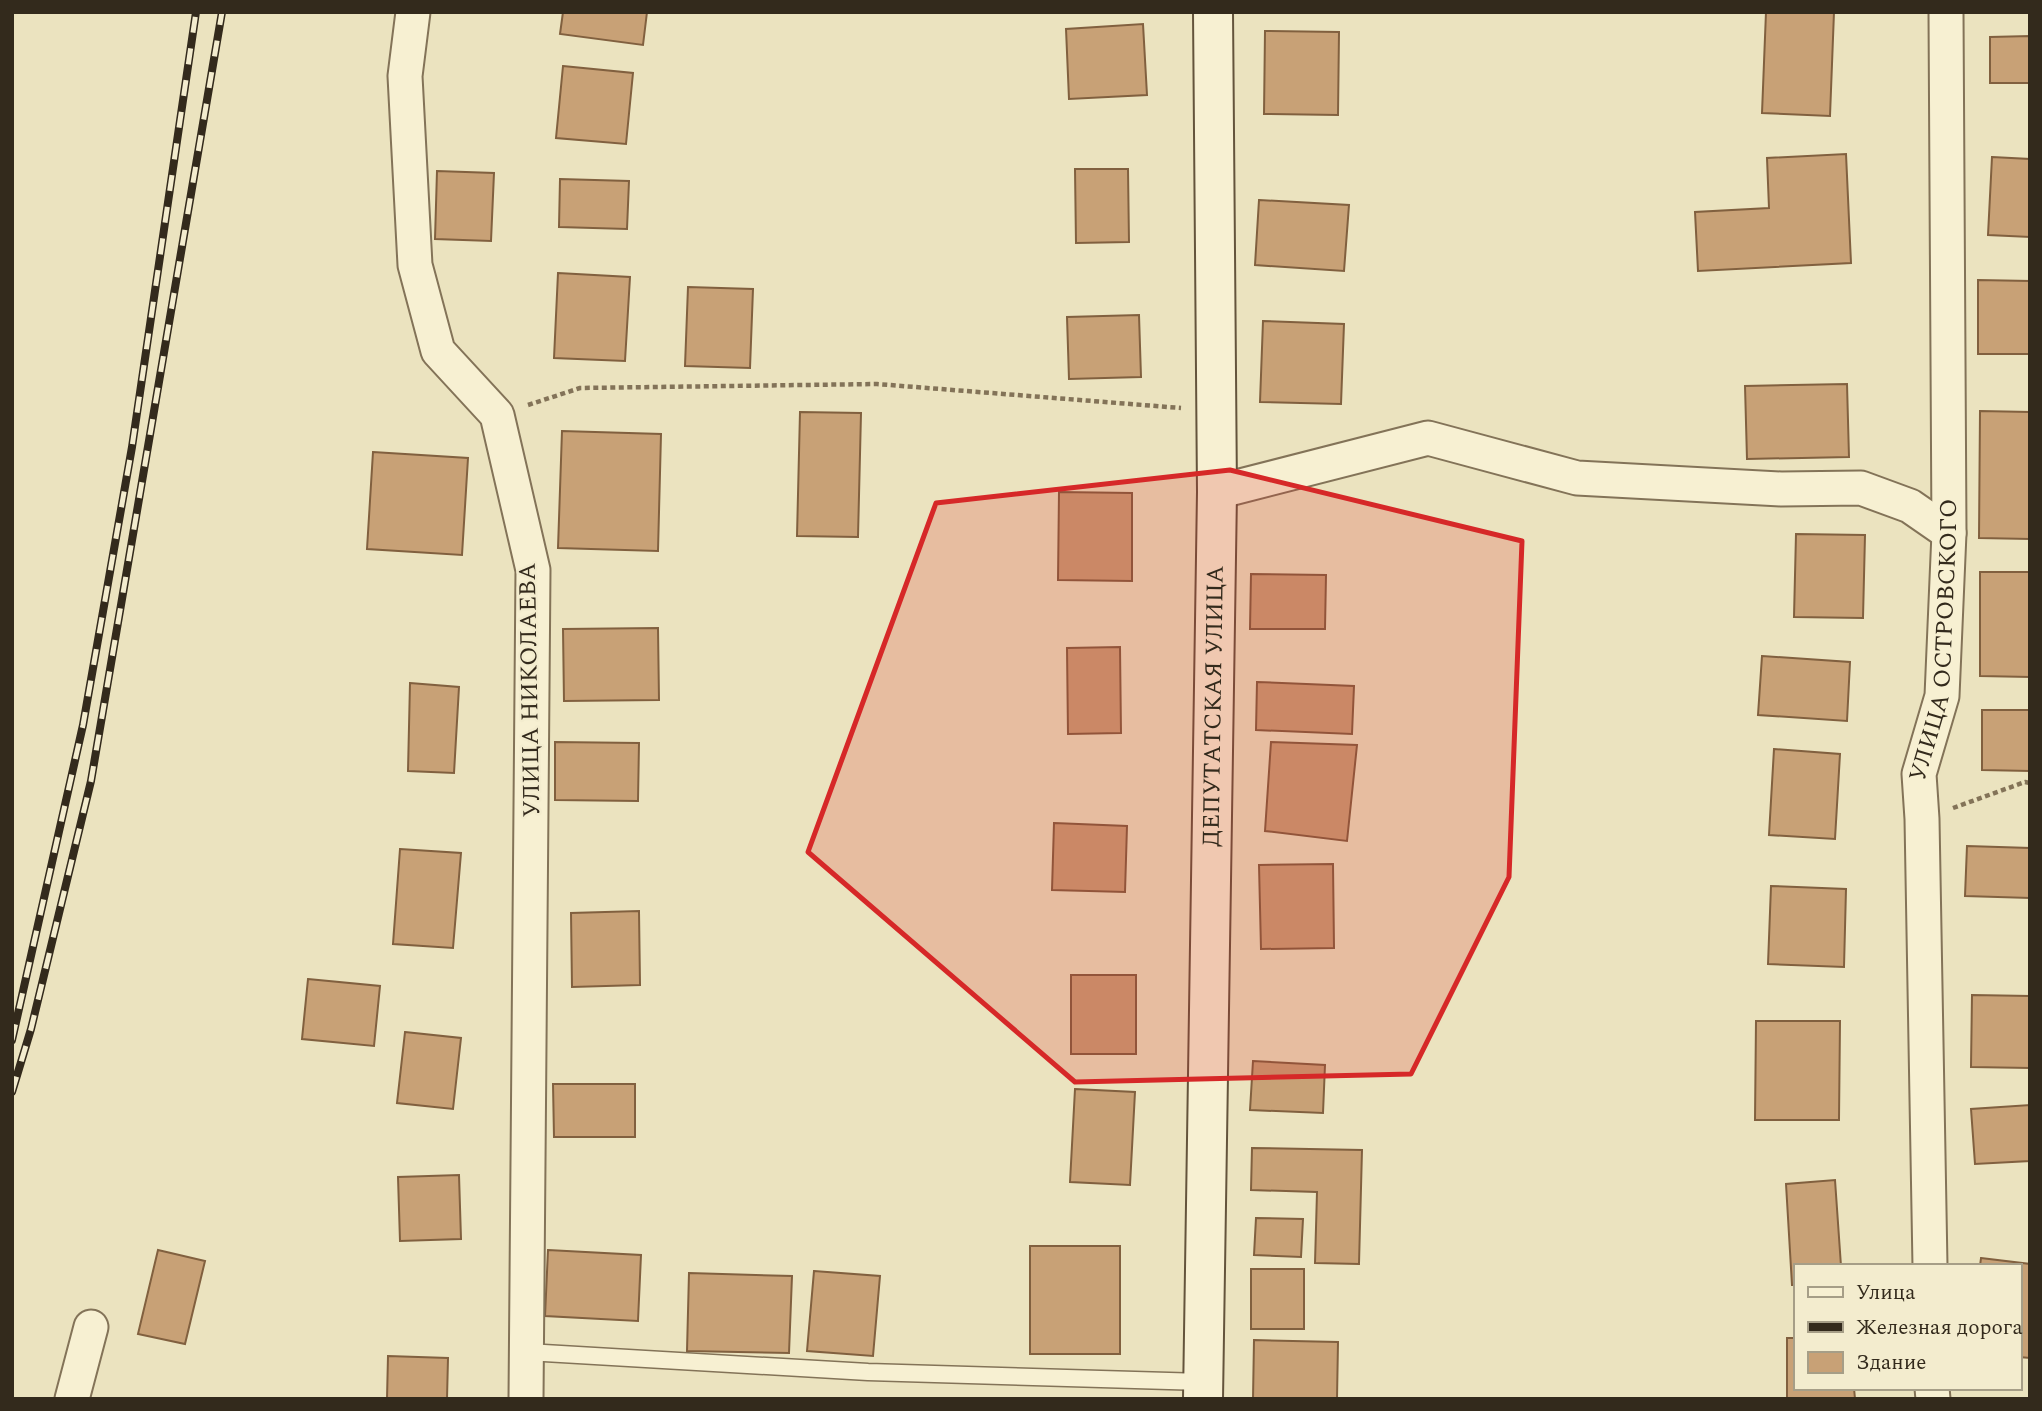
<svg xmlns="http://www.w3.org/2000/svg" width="2042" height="1411" font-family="Spectral,serif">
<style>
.building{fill:#c8a176;stroke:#81603f;stroke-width:2}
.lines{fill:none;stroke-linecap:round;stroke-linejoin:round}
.service-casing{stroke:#837358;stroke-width:19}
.minor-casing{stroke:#837358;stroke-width:37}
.secondary-casing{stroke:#64543c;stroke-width:42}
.path{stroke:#837358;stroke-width:4.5;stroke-dasharray:5 3.5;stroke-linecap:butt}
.service{stroke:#f7f0d2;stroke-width:16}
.minor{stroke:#f7f0d2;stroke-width:33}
.secondary{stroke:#f7f0d2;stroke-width:38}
.rail-casing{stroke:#332a1c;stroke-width:8}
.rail{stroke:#f3ecce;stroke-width:5;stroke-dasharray:16;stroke-linecap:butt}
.marked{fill:#d62828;fill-opacity:0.2;stroke:#d62828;stroke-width:5;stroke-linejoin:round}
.labels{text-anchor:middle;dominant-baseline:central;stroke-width:5;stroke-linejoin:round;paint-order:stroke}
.street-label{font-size:24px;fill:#332a1c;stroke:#f3ecce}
</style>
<rect width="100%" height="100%" fill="#ebe3bf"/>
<path class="building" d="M563,12H647L643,45L560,34Z
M1766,12H1834L1830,116L1762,113Z
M1143,24L1147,95L1069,99L1066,29Z
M1265,31L1339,32L1338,115L1264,114Z
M2030,36V83H1990V37Z
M563,66L633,73L626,144L556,138Z
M1846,154L1851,263L1698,271L1695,212L1769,208L1767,158Z
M1992,157L2030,159V237L1988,235Z
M1075,169H1128L1129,242L1076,243Z
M437,171L494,173L491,241L435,239Z
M560,179L629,181L627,229L559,227Z
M1259,200L1349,205L1344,271L1255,265Z
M558,273L630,277L625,361L554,358Z
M1978,280L2030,281V354H1978Z
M688,287L753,289L750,368L685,366Z
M1139,315L1141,377L1069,379L1067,317Z
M1263,321L1344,324L1341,404L1260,402Z
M1847,384L1849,457L1747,459L1745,386Z
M1980,411L2030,412V539L1979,538Z
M800,412L861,413L858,537L797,536Z
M562,431L661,434L658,551L558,548Z
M373,452L468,458L462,555L367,549Z
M1059,492L1132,493V581L1058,580Z
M1796,534L1865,535L1863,618L1794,617Z
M1980,572H2030V677L1980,676Z
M1251,574L1326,575L1325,629H1250Z
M658,628L659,700L564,701L563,629Z
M1120,647L1121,733L1068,734L1067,648Z
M1762,656L1850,662L1847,721L1758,715Z
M1257,682L1354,686L1352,734L1256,730Z
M410,683L459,687L454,773L408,771Z
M1982,710H2030V771L1982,770Z
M555,742L639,743L638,801L555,800Z
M1271,742L1357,745L1347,841L1265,831Z
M1774,749L1840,754L1835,839L1769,835Z
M1054,823L1127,826L1125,892L1052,890Z
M1967,846L2030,848V898L1965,896Z
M400,849L461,853L453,948L393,944Z
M1333,864L1334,948L1261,949L1259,865Z
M1771,886L1846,889L1844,967L1768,964Z
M639,911L640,985L572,987L571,913Z
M1071,975H1136V1054H1071Z
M308,979L380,986L374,1046L302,1039Z
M1972,995L2030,996V1068L1971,1067Z
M1756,1021H1840L1839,1120H1755Z
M405,1032L461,1038L453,1109L397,1103Z
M1253,1061L1325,1065L1323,1113L1250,1110Z
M553,1084H635V1137H554Z
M1075,1089L1135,1092L1130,1185L1070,1182Z
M2030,1105V1161L1975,1164L1971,1109Z
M1252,1148L1362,1150L1359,1264L1315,1263L1317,1192L1251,1190Z
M459,1175L461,1239L400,1241L398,1177Z
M1835,1180L1841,1266H1795V1285H1792L1786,1184Z
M1256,1218L1303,1219L1301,1257L1254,1255Z
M1030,1246H1120V1354H1030Z
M158,1250L205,1261L185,1344L138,1334Z
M548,1250L641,1255L638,1321L545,1316Z
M1981,1258L2030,1264V1358L2019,1357V1266H1980Z
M1251,1269H1304V1329H1251Z
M814,1271L880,1276L873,1356L807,1351Z
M689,1273L792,1276L789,1353L687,1351Z
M1787,1338H1795V1388H1854L1855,1399H1787Z
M1254,1340L1338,1342L1337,1399H1253Z
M388,1356L448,1358L447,1399H387Z"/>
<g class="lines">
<defs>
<path id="service" d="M527,1352L868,1372L1203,1382"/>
<g id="minor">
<path d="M413,12L405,76L415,265L438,351L497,415L533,570L526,1399"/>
<path d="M1217,492L1428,438L1577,478L1781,489L1861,488L1910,506L1949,533"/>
<path id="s1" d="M1930,1266L1922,819L1919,774L1942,696L1949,533L1946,12"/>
<path d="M1932,1388L1933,1399"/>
<path d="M72,1399L91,1327"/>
</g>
<g id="secondary">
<path id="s2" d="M1203,1399L1217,492L1213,12"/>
</g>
</defs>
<use href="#service" class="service-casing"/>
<use href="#minor" class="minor-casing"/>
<use href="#secondary" class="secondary-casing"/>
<path class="path" d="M528,405L580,388L877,384L1181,408
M1953,808L2025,782L2030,783"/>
<use href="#service" class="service"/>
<use href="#minor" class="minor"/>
<use href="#secondary" class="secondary"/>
<defs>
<path id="rail" d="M12,1040L83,725L132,447L196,12
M12,1092L31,1029L91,781L222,12"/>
</defs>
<use href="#rail" class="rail-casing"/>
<use href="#rail" class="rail"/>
</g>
<path class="marked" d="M1230,470L1522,541L1509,877L1411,1074L1075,1082L808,852L936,503Z"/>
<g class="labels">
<g class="street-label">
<text stroke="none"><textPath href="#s1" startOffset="628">УЛИЦА ОСТРОВСКОГО</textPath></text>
<text transform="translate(530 690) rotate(-91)">УЛИЦА НИКОЛАЕВА</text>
<text stroke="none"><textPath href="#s2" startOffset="693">ДЕПУТАТСКАЯ УЛИЦА</textPath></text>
</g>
</g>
<rect width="2042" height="1411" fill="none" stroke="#332a1c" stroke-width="28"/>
<rect x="1794" y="1264" width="228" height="126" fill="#f3ecce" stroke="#a69e87" stroke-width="2"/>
<rect x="1808" y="1287" width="35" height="10" fill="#f7f0d2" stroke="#a69e87" stroke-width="2"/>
<text x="1856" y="1299" font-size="21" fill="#332a1c">Улица</text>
<rect x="1808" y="1322" width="35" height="10" fill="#332a1c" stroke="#a69e87" stroke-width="2"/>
<text x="1856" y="1334" font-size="21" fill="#332a1c">Железная дорога</text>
<rect x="1808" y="1352" width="35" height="21" fill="#c8a176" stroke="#a69e87" stroke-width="2"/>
<text x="1856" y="1369" font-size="21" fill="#332a1c">Здание</text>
</svg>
